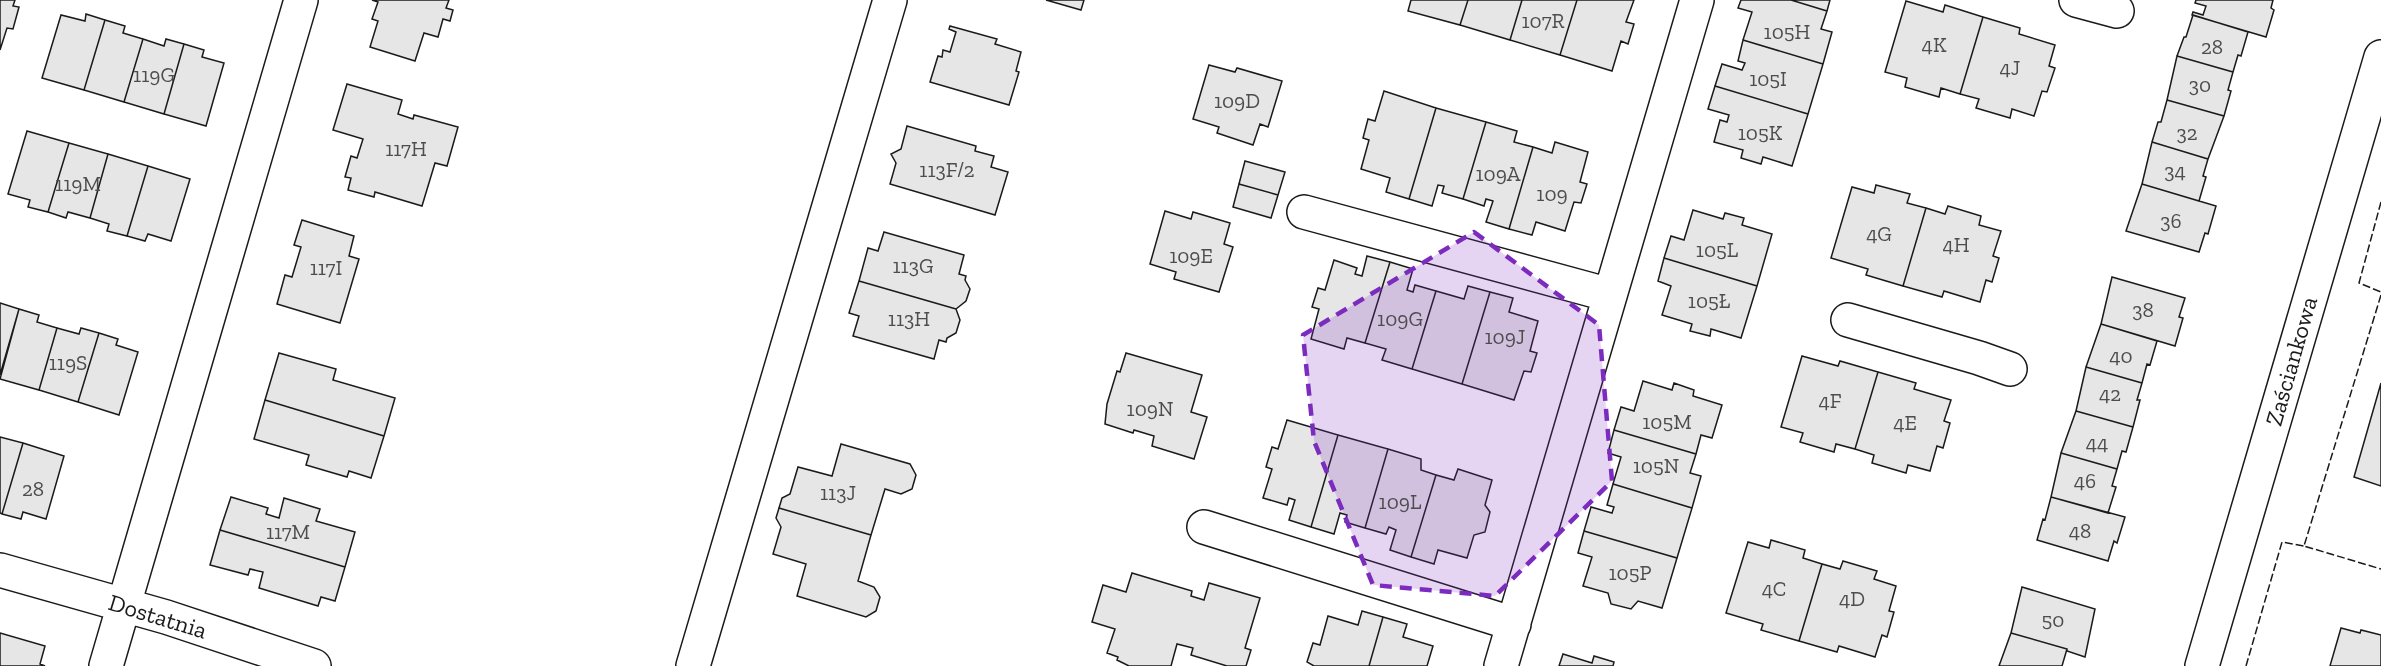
<svg xmlns="http://www.w3.org/2000/svg" width="2381" height="666" font-family="'Zilla Slab',serif">
<style>
.building{fill:#e6e6e6;stroke:#1a1a1a;stroke-width:1.5}
.lines{fill:none;stroke-linecap:round;stroke-linejoin:round}
.street-casing{stroke:#1a1a1a;stroke-width:36}
.street{stroke:#fff;stroke-width:33}
.fence{stroke:#1a1a1a;stroke-width:1.5;stroke-dasharray:8 3;stroke-linecap:butt}
.marked{fill:#7b2cbf;fill-opacity:0.2;stroke:#7b2cbf;stroke-width:4.5;stroke-dasharray:12 8;stroke-linejoin:round}
.labels{text-anchor:middle;dominant-baseline:central;stroke-width:4.5;stroke-linejoin:round;paint-order:stroke}
.number-label{font-size:21px;fill:#4d4d4d}
.street-label{font-size:24px;fill:#1a1a1a;stroke:#fff}
</style>
<rect width="100%" height="100%" fill="#fff"/>
<path class="building" d="M0,0H15L13,6L19,7L13,29L7,28L0,50Z
M372,0H449L446,8L453,10L450,21L443,19L438,37L424,33L415,61L370,47L378,21L372,19L378,2Z
M1046,0H1084L1081,10Z
M1411,0H1468L1460,25L1408,11Z
M1468,0H1522L1510,40L1460,25Z
M1522,0H1577L1560,55L1510,40Z
M1577,0H1634L1626,22L1634,24L1628,44L1621,41L1612,71L1560,55Z
M1741,0H1791L1827,11L1821,29L1832,32L1823,64L1743,40L1752,12L1738,8Z
M1791,0H1830L1827,11Z
M2196,0H2273L2271,8L2274,10L2266,37L2192,15L2193,12L2203,15L2206,6L2195,3Z
M1906,1L1943,12L1945,5L1983,17L1960,94L1941,88L1939,97L1905,87L1907,78L1885,72Z
M86,14L105,20L84,90L42,78L61,15L85,21Z
M2193,15L2248,32L2241,56L2238,55L2233,72L2177,56L2184,37H2186Z
M1983,17L2020,28L2019,34L2055,45L2049,66L2055,68L2047,92L2042,91L2034,116L2012,109L2010,118L1976,108L1979,99L1960,94Z
M105,20L125,26L123,33L143,39L124,102L84,90Z
M950,26L997,39L995,44L1021,52L1016,71L1019,72L1009,105L930,82L938,56L942,57L943,50L950,52L956,32L949,29Z
M143,39L164,46L166,39L184,44L164,114L124,102Z
M1743,40L1823,64L1808,114L1715,86L1722,64L1742,70L1745,63L1738,61Z
M184,44L204,50L202,57L224,63L206,126L164,114Z
M2177,56L2233,72L2228,90L2231,91L2224,116L2167,100Z
M1209,65L1235,72L1237,68L1282,81L1268,127L1260,124L1253,145L1217,133L1219,127L1193,119Z
M347,84L402,100L398,114L413,119L414,115L458,127L447,166L435,163L422,206L375,192L374,197L348,190L351,178L345,177L351,156L357,158L363,139L333,130Z
M1715,86L1808,114L1792,166L1763,157L1761,164L1741,158L1743,150L1714,142L1720,120L1727,122L1729,115L1708,109Z
M1384,91L1436,108L1409,199L1386,192L1390,178L1361,169L1369,140L1363,138L1368,119L1375,121Z
M2167,100L2224,116L2208,159L2152,142L2158,122H2161Z
M1436,108L1486,122L1463,199L1442,193L1444,186L1438,185L1432,206L1409,199Z
M1486,122L1517,131L1514,142L1533,147L1509,229L1486,222L1493,201L1486,199L1484,206L1463,199Z
M907,126L976,146L975,151L994,156L991,167L1008,172L995,215L890,184L896,163L891,154L901,149Z
M27,131L69,143L48,212L28,207L30,200L8,194Z
M1555,142L1588,152L1580,182L1587,184L1581,203L1574,202L1565,231L1536,222L1532,235L1509,229L1533,147L1552,153Z
M2152,142L2208,159L2203,176L2206,177L2199,201L2142,184Z
M69,143L108,154L90,218L68,212L66,218L48,212Z
M108,154L148,166L127,236L107,231L109,224L90,218Z
M1245,161L1285,172L1278,195L1239,184Z
M148,166L190,179L171,241L148,234L145,241L127,236Z
M1239,184L1278,195L1271,218L1233,207Z
M2142,184L2216,206L2208,234L2205,233L2199,252L2126,231Z
M1876,185L1910,194L1907,203L1926,208L1903,286L1866,275L1868,269L1831,258L1852,187L1874,193Z
M1948,206L1981,216L1979,225L2001,231L1993,256L1999,258L1992,282L1986,280L1980,302L1944,291L1942,297L1903,286L1926,208L1945,214Z
M1693,210L1723,219L1725,213L1744,218L1742,225L1772,234L1757,286L1664,258L1671,236L1684,240Z
M1165,211L1191,219L1193,212L1230,223L1224,244L1233,247L1219,292L1174,279L1176,272L1150,264Z
M302,220L354,236L349,256L359,259L340,323L277,304L285,275L292,277L301,247L294,245Z
M884,232L964,255L959,274L966,276L965,280L970,289L966,301L956,309L859,281L868,248L878,251Z
M1367,256L1390,262L1365,343L1347,338L1344,349L1311,339L1319,309L1312,307L1318,288L1325,290L1334,260L1357,268L1355,274L1362,276Z
M1664,258L1757,286L1741,338L1711,329L1710,336L1690,331L1692,324L1662,315L1671,286L1658,281Z
M1390,262L1413,269L1407,290L1413,292L1415,285L1436,291L1412,369L1382,360L1386,349L1365,343Z
M2112,277L2185,298L2179,317L2183,318L2175,346L2101,324Z
M859,281L956,309L960,320L956,333L947,338L946,342L939,340L934,359L853,336L859,316L849,313Z
M1468,286L1490,292L1462,384L1412,369L1436,291L1464,299Z
M1490,292L1513,298L1509,312L1538,321L1530,351L1537,353L1531,372L1524,371L1514,400L1462,384Z
M0,303L19,309L0,375Z
M19,309L39,315L37,322L57,328L39,390L0,379Z
M2101,324L2157,341L2150,365L2147,364L2142,383L2086,367Z
M57,328L79,334L81,328L99,333L78,402L39,390Z
M99,333L118,339L116,345L138,352L119,415L78,402Z
M279,353L336,369L333,380L395,398L384,436L265,400Z
M1126,353L1202,375L1191,412L1207,417L1194,459L1152,446L1154,436L1134,430L1133,433L1105,424L1107,404L1117,371L1120,372Z
M1802,356L1838,366L1840,361L1878,372L1855,449L1836,444L1834,452L1800,442L1803,433L1781,427Z
M2086,367L2142,383L2137,400H2140L2133,427L2076,411Z
M1878,372L1916,383L1914,389L1951,400L1944,421L1950,423L1943,448L1937,446L1930,471L1908,465L1906,473L1872,463L1874,455L1855,449Z
M1643,381L1672,390L1674,383L1694,390L1693,396L1722,405L1712,438L1701,435L1696,454L1614,430L1621,407L1634,411Z
M2381,383V486L2354,477Z
M265,400L384,436L371,478L349,471L347,477L306,465L309,455L254,439Z
M2076,411L2133,427L2126,452L2122,451L2117,469L2061,453Z
M1287,420L1338,435L1311,527L1289,520L1295,500L1289,498L1287,505L1263,498L1272,469L1266,467L1272,447L1278,449Z
M1614,430L1696,454L1690,473L1701,476L1692,508L1613,484L1621,457L1608,453Z
M1338,435L1388,449L1365,528L1345,522L1347,515L1340,513L1334,534L1311,527Z
M0,437L23,443L2,514L0,513Z
M23,443L64,456L46,519L23,512L21,519L2,514Z
M841,444L910,464L916,475L912,489L901,494L885,489L871,535L779,508L782,498L790,494L798,467L832,476Z
M1388,449L1421,459V470L1436,475L1411,557L1390,550L1396,530L1389,527L1386,534L1365,528Z
M2061,453L2117,469L2112,486L2116,487L2108,513L2051,497Z
M1458,469L1492,480L1485,505L1490,512L1485,532L1474,535L1467,558L1438,550L1434,564L1411,557L1436,475L1454,480Z
M1613,484L1692,508L1677,558L1584,531L1591,507L1612,513L1614,507L1607,505Z
M231,497L268,508L266,514L279,518L284,498L320,509L316,521L355,532L345,567L220,530Z
M2051,497L2125,517L2117,543L2114,541L2108,561L2037,540L2043,519L2045,520Z
M779,508L871,535L858,581L874,587L880,597L876,611L866,617L797,596L806,564L773,554L781,527L776,518Z
M220,530L345,567L335,601L321,597L318,606L259,588L263,572L250,569L248,575L210,565Z
M1584,531L1677,558L1662,608L1638,601L1631,609L1611,604L1608,593L1583,586L1592,557L1578,553Z
M1771,540L1805,550L1803,558L1822,564L1799,641L1761,630L1763,624L1726,613L1748,542L1769,548Z
M1843,561L1877,571L1874,579L1896,586L1889,611L1894,612L1887,637L1882,635L1875,657L1839,646L1837,652L1799,641L1822,564L1840,569Z
M1132,573L1192,591L1191,596L1204,600L1209,583L1260,598L1245,648L1251,650L1246,666H1227L1191,655L1193,648L1177,644L1171,666H1129L1117,660L1118,657L1107,653L1115,629L1092,622L1103,585L1126,592Z
M2022,587L2095,609L2085,657L2067,651V649L2011,633Z
M1362,611L1383,617L1369,666H1314L1307,662L1313,643L1320,645L1328,616L1358,625Z
M1383,617L1407,624L1403,637L1433,646L1427,666H1369Z
M2341,628L2360,633L2361,630L2381,635V666H2330Z
M0,633L45,646L40,664L45,666H0Z
M2011,633L2067,649L2062,666H1999Z
M1563,654L1592,663L1594,656L1614,662L1613,666H1559Z"/>
<g class="lines">
<defs>
<path id="street" d="M2076,0L2117,11
M1304,212L1610,295
M1848,320L1979,358L2010,369
M1204,527L1514,624
M0,570L166,617L314,666
M106,666L301,0
M693,666L890,0
M1501,666L1697,0
M2202,666L2381,57"/>
</defs>
<use href="#street" class="street-casing"/>
<use href="#street" class="street"/>
<path class="fence" d="M2381,202L2359,283L2381,292
M2381,295L2304,546L2381,569
M2246,666L2282,542L2304,546"/>
</g>
<path class="marked" d="M1474,232L1599,325L1612,481L1495,596L1373,585L1314,441L1303,335Z"/>
<g class="labels">
<g class="number-label">
<text x="1543" y="20">107R</text>
<text x="1787" y="31">105H</text>
<text x="1934" y="44">4K</text>
<text x="2212" y="46">28</text>
<text x="2010" y="67">4J</text>
<text x="154" y="74">119G</text>
<text x="1768" y="78">105I</text>
<text x="2200" y="84">30</text>
<text x="1237" y="100">109D</text>
<text x="1760" y="132">105K</text>
<text x="2187" y="132">32</text>
<text x="406" y="148">117H</text>
<text x="947" y="169">113F/2</text>
<text x="2175" y="170">34</text>
<text x="1498" y="173">109A</text>
<text x="78" y="183">119M</text>
<text x="1552" y="193">109</text>
<text x="2171" y="220">36</text>
<text x="1879" y="233">4G</text>
<text x="1956" y="244">4H</text>
<text x="1717" y="249">105L</text>
<text x="1191" y="255">109E</text>
<text x="913" y="265">113G</text>
<text x="326" y="267">117I</text>
<text x="1709" y="300">105Ł</text>
<text x="2143" y="309">38</text>
<text x="909" y="318">113H</text>
<text x="1400" y="318">109G</text>
<text x="1505" y="336">109J</text>
<text x="2121" y="355">40</text>
<text x="68" y="362">119S</text>
<text x="2110" y="393">42</text>
<text x="1830" y="400">4F</text>
<text x="1150" y="408">109N</text>
<text x="1667" y="421">105M</text>
<text x="1905" y="422">4E</text>
<text x="2097" y="442">44</text>
<text x="1656" y="465">105N</text>
<text x="2085" y="480">46</text>
<text x="33" y="488">28</text>
<text x="838" y="492">113J</text>
<text x="1400" y="501">109L</text>
<text x="2080" y="530">48</text>
<text x="288" y="531">117M</text>
<text x="1630" y="572">105P</text>
<text x="1774" y="588">4C</text>
<text x="1852" y="598">4D</text>
<text x="2053" y="619">50</text>
</g>
<g class="street-label">
<text transform="translate(2291 361) rotate(-74)">Zaściankowa</text>
<text transform="translate(158 616) rotate(17)">Dostatnia</text>
</g>
</g>
</svg>
